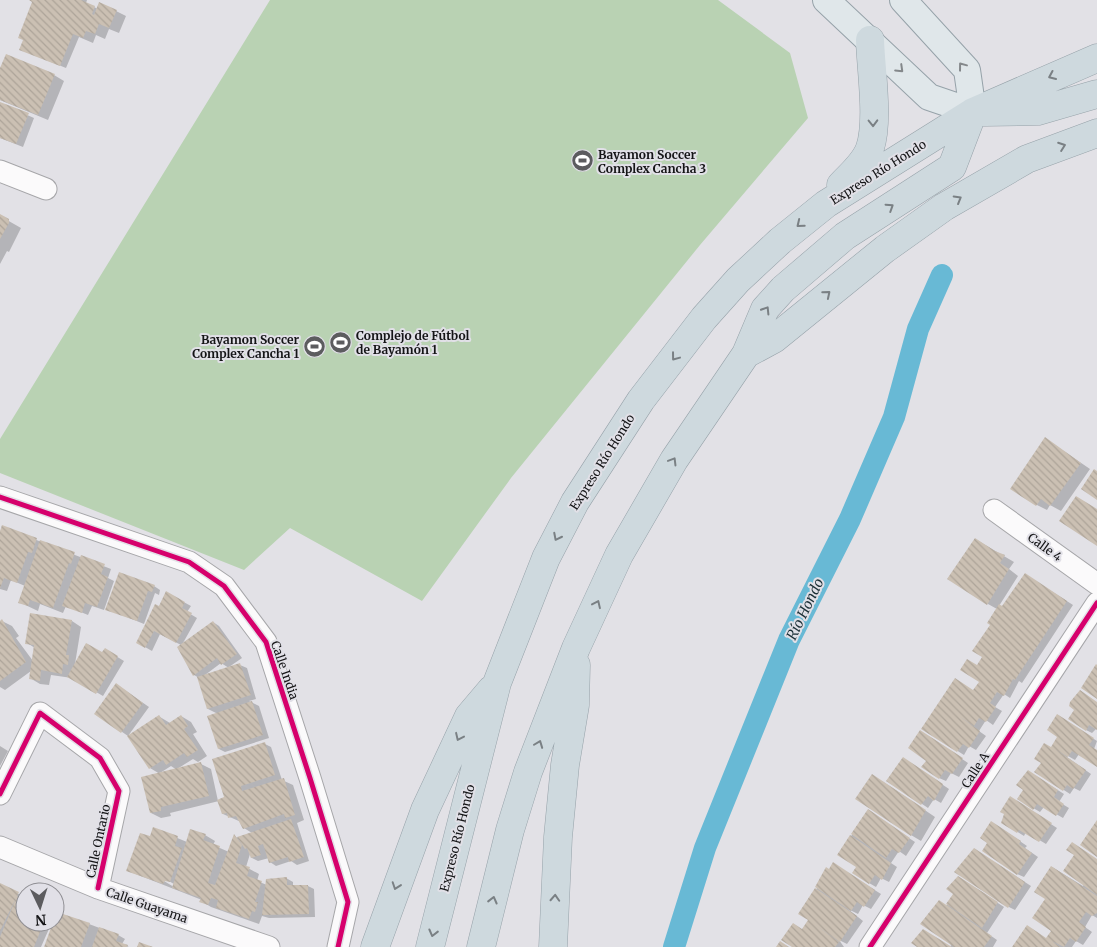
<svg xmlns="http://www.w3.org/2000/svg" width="1097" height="947" font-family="Merriweather,serif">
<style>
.pitch{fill:#b9d2b3}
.shadow{fill:#0003;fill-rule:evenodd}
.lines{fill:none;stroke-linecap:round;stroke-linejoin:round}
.canal{stroke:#68b9d5;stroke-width:22}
.building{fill:url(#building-back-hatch)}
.minor-casing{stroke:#a6a6a9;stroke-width:23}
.major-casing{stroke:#96a2a9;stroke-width:28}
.highway-casing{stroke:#96a2a9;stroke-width:29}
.minor{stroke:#fbfafb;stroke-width:21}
.major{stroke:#e0e7ea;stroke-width:26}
.highway{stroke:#ced9de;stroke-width:28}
.cycleway-casing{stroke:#e1e0e7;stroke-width:8}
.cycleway{stroke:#d6006c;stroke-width:5}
.oneway{stroke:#84888b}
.oneway2{stroke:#7a8084}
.labels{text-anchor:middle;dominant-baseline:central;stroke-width:4;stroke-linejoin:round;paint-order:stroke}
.poi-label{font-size:12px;font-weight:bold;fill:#141416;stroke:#e1e0e7;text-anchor:start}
.street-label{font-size:12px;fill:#141416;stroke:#e1e0e7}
.water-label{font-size:14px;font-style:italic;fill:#1b2f36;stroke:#e1e0e7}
</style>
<defs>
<pattern id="building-back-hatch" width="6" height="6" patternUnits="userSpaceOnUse" patternTransform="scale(1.25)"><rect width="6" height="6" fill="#cbc0b3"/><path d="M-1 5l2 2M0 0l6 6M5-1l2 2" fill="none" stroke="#ada499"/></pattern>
</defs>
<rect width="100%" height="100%" fill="#e2e1e6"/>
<path class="pitch" d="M270,0H718L790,53L808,118L700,245L511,478L422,601L290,528L244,570L0,473V439Z"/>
<path class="shadow" d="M31,0H87L86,3L98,9L116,11L126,16L119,33L109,29L105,39L96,35L93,43L79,37L66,68L21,50L34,2Z
M0,71L54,75L64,81L48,120L0,100Z
M0,103L34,118L23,147L0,138Z
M0,216L21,228L9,252L7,251L0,264Z
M1046,439L1090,469L1061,511L1050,505L1047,510L1037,505Z
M3,527L111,569L108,578L114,581L104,610L92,606L88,615L66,606L63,613L40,604L38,611L19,602L25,586L11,580L7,591L0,589V535Z
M975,539L1014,562L1009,569L1018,576L999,606L1003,608L1031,578L1073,605L1022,683L1019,681L1010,698L1004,694L995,707L1002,711L993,725L986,720L979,731L986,736L976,750L969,746L964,755L923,729L974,691L980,682L977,667L984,657L997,609L988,604Z
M154,586L160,590L159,595L155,593L144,624L107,609Z
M167,593L191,606L187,612L197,618L183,643L213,622L219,626L242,658L229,667L240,665L247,668L256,699L249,701L259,706L269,738L225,752L219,749L218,714L208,709L199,678L194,675L181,645L160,634L152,651L138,643ZM221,663L229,668L205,675Z
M2,621L12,626L19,636L16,638L33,661L35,648L27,643L72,621L81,627L75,664L103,654L106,650L124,661L103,696L72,678L51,675L49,685L40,684L30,678L31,671L5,690L0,687V622Z
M123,689L149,707L128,736L96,714Z
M1097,702V728L1092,733L1086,730L1076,709Z
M181,716L191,722L197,732L193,734L207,756L198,762L193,759L177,769L201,764L211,769L218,801L228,797L265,744L271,747L282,780L293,785L304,820L297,823L309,861L297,865L291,861L276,866L270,862L269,858L258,861L252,858L250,854L246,867L259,874L257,881L267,885L286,878L293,882V886H308L314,889L315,917L269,918L262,916L259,924L211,907L201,901L202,900L128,871L150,838L153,828L187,842L205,835L215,841L213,845L229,852L234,836L237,838L252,833L244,828L241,822L223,814L219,801L170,813L171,816L161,818L151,813L160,774L150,768L160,717L170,723ZM171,766L177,770L160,773ZM160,876L174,884V887L159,878Z
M1063,719L1097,741L1094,749L1097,751V766L1079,754L1075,760L1068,756L1067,757L1091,774L1080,791L1074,788L1070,794L1036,772L1059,736Z
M927,735L968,763L959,777L951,773L946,781L939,778L928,760Z
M0,746L8,751L0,766Z
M909,762L949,789L941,803L934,799L928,808L888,781Z
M1034,775L1064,794L1059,802L1069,808L1063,818L1044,807L1040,812L1018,799Z
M882,781L935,817L921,841L911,835Z
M1017,802L1057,828L1046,844L1026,832L1024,836L1002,822Z
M868,811L915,842L906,856L899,851L891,863L897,867L889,882L881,878L876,887L869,883L858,867L839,854Z
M998,826L1027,846L1025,848L1038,857L1024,877L1017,874Z
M980,853L1031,886L1015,910L1009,907Z
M1097,859V918L1092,915L1085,927L1092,932L1083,945L1076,941L1072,947H1014L1047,939L1052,930L1046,898L1052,867L1083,886Z
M840,868L881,894L871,909L863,905L858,914L848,909L863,921L847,944L839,940L844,947H794L810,920L800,913L817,888L819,881L828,870Z
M964,881L1004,907L987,933L997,940L993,947H951L946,906Z
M0,885L25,897V922H52L41,947H0Z
M55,915L89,924L118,935L125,939L122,944L129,947H46L55,922Z"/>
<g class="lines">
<path class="canal" d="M674,947L705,848L789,640L850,519L894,417L918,329L942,275"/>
</g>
<path class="building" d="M29,0H81L95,6L92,14L94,15L99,2L117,10L109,28L99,24L95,34L86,31L83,38L73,34L60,66L19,50L23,40L18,38L32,2Z
M6,54L55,74L38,115L0,100V68Z
M0,102L29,113L16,144L0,138Z
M0,214L9,219V223L0,239Z
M1045,437L1081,463L1050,506L1041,499L1036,506L1010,489Z
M1094,469L1097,471V500L1081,489Z
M1076,496L1097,509V546L1059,521Z
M2,525L37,538L32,553L28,552L17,583L4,578L0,588V531Z
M975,538L995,551L1005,555L1000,563L1009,569L987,605L947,579Z
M40,540L75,552L71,564L69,563L53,608L30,600L28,606L18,603Z
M81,555L105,564L101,574L108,577L97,607L85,603L82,613L62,606Z
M119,572L155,585L152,592L148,591L137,621L105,610Z
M1025,573L1067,601L1015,680L1013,679L1004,696L997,692L990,703L996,707L986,722L979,718L974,726L959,716L980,731L969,748L963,744L957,752L921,729L955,678L973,690L979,682L960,670L967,659L977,665L982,657L972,651L990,625L987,623L999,604L1002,606Z
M166,591L185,602L182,608L192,613L176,643L154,631L145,648L136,643L155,604L159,606Z
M30,613L72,620L66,655H69L68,665L63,664L62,674L41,670L40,681L29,679L34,645L25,644Z
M2,619L26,662L0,681V621Z
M213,621L237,654L221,665L217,658L193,676L177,647Z
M86,643L102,652L105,648L118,656L96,694L67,677Z
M240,663L251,695L207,709L197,677Z
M1096,664L1097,665V699L1081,688Z
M116,683L143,703L121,733L94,714Z
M1080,690L1097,702V730L1089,725L1086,731L1068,719L1074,710L1069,706L1070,702Z
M252,701L263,735L218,749L207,716Z
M1057,714L1094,738L1089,745L1097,750V767L1072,751L1068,757L1055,749L1086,770L1073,789L1067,785L1063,791L1034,772L1041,763L1034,759L1044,743L1051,747L1057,737L1047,730Z
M159,715L166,725L181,715L188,726L184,729L198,750L187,757L184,753L166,765L163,760L149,769L127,736Z
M920,730L963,758L952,774L945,770L939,779L921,767L926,761L908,748Z
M265,742L275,775L241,786L242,791L284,778L295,815L285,818L284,814L243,829L236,816L228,818L227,813L222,814L217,800L224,797L212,759Z
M903,757L943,784L934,801L928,796L921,805L886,781Z
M201,762L209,796L161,807V811L150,813L141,777Z
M1028,770L1058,790L1054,797L1064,804L1056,816L1037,804L1033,810L1017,799L1023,790L1016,785Z
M872,774L926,810L911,836L855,799Z
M1010,796L1052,823L1039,842L1019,830L1017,833L1001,823L1004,814L1000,812Z
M868,809L910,838L899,853L892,849L886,858L851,834Z
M291,819L304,857L289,862L288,857L269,863L263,844L258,846L261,855L251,858L247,848L245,849L237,837Z
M1097,820V857L1080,845Z
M991,821L1021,841L1019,844L1032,853L1017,875L982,851L987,843L980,838Z
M153,827L178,836L175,846L182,848L170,882L165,881L163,884L126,871L140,833L150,836Z
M190,829L206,834L203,840L220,846L208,883L215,885L234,834L242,845L236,863L250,867L247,876L262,881L255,902H258L255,912L252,911L249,919L216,908L218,900L211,898L208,905L199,902L201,898L172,888Z
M850,835L891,863L882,880L875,875L869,884L852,873L856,867L837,855Z
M1072,842L1097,859V895L1063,871L1074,855L1066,850Z
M974,848L1025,882L1008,908L954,872Z
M833,862L875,890L864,907L857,902L851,911L815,887L826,867L829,869Z
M1051,866L1097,896V913L1092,916L1086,912L1079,922L1086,927L1076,942L1070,938L1064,947L1052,941L1060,947H1012L1027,925L1046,938L1051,931L1032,918L1045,899L1034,892Z
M958,876L998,902L982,928L946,904L953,894L946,889Z
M287,877V885H308L309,914L262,915L266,879Z
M0,883L19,892L0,931Z
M815,888L857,916L840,942L814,924L839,942L835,947H792L781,940L793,923L802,929L808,920L798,914Z
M17,896L25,900V922H44L34,947H0V937Z
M939,900L992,936L984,947H954L920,924Z
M57,912L90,923L81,947H44L53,922H55Z
M99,927L119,934L116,941L128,945L127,947H92Z
M923,929L952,947H917L911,943Z
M780,941L789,947H776Z
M139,942L153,947H137Z"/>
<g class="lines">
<defs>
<path id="minor" d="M0,171L46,189
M0,497L189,562L224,586L266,642L310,778L348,902L338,947
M994,510L1097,584
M0,794L40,713L100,758L119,791L98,888
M0,847L98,888L269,947
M870,947L1097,603"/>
<path id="major" d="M826,0L929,97L973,112L967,70L903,0"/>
<path id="highway" d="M985,112L1038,111L1097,94
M841,185C851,174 865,163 870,148C879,121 871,70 870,40
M746,354L765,309L783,289L845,236L952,167L973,112
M375,947L425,810L469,716L491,690
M430,947L497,683L546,558L575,502L641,400L704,318L738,280L780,241L826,204L973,112L1097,58
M481,947L510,830L528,772L576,648L619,555L674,460L746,354L774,339L885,249L944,207L1027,159L1097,133
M553,947L558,837L565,765L575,705L576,665"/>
</defs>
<use href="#minor" class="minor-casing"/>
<use href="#major" class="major-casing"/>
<use href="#highway" class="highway-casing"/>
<use href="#minor" class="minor"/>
<use href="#major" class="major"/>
<use href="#highway" class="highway"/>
<defs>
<path id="cycleway" d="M0,497L189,562L224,586L266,642L310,778L348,902L338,947
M0,794L40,713L100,758L119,791L98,888
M870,947L1097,603"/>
</defs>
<use href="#cycleway" class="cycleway-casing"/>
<use href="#cycleway" class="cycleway"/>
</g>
<defs><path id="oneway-chevron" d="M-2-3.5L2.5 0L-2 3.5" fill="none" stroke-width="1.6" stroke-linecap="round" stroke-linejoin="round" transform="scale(1.25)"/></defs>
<g class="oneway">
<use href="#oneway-chevron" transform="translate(962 66) rotate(-127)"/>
<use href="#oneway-chevron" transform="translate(900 69) rotate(44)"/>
</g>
<g class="oneway2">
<use href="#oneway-chevron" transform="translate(1052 76) rotate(156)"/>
<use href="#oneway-chevron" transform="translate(873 123) rotate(89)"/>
<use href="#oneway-chevron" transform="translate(1062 146) rotate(-20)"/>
<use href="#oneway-chevron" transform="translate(958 199) rotate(-30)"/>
<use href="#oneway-chevron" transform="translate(890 207) rotate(-33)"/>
<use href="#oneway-chevron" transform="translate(800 224) rotate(141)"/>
<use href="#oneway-chevron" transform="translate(827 294) rotate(-40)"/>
<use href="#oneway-chevron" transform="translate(766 310) rotate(-58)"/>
<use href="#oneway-chevron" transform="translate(675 357) rotate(127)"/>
<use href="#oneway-chevron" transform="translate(673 461) rotate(-59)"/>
<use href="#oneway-chevron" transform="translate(557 537) rotate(117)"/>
<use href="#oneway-chevron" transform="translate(597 604) rotate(-65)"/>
<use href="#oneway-chevron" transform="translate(459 737) rotate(115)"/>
<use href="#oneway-chevron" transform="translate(539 744) rotate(-69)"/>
<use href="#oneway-chevron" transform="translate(396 886) rotate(109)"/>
<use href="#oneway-chevron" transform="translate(555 898) rotate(-87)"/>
<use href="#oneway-chevron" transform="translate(493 900) rotate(-76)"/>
<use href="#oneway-chevron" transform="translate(433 933) rotate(104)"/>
</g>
<defs>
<symbol id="stadium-disc" viewBox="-11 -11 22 22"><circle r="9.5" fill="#5c5c5f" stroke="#e1e0e7"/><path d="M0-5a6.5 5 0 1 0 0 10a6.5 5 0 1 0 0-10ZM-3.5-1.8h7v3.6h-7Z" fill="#fff"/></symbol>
</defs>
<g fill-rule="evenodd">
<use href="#stadium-disc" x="570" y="148" width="25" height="25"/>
<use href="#stadium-disc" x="328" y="330" width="25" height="25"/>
<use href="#stadium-disc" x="302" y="334" width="25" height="25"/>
</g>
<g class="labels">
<g class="poi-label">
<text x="598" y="154">Bayamon Soccer<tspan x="598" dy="14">Complex Cancha 3</tspan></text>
<text x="356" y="335">Complejo de Fútbol<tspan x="356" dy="14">de Bayamón 1</tspan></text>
<text x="299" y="339" text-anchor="end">Bayamon Soccer<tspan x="299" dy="14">Complex Cancha 1</tspan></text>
</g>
<g class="street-label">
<text transform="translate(878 172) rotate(-32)">Expreso Río Hondo</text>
<text transform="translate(602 462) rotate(-58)">Expreso Río Hondo</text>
<text transform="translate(1045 547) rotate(36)">Calle 4</text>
<text transform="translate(285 670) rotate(71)">Calle India</text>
<text transform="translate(975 770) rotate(-57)">Calle A</text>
<text transform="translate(457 838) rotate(-76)">Expreso Río Hondo</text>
<text transform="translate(98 841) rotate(-78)">Calle Ontario</text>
<text transform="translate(147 905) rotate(19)">Calle Guayama</text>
</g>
<g class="water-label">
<text transform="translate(805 609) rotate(-64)">Río Hondo</text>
</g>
</g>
<g transform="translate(40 907) rotate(176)"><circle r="24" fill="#e1e0e7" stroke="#8f8e93"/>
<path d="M0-4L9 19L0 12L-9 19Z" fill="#5c5c5f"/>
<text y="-8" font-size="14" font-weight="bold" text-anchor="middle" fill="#141416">N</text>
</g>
</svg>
